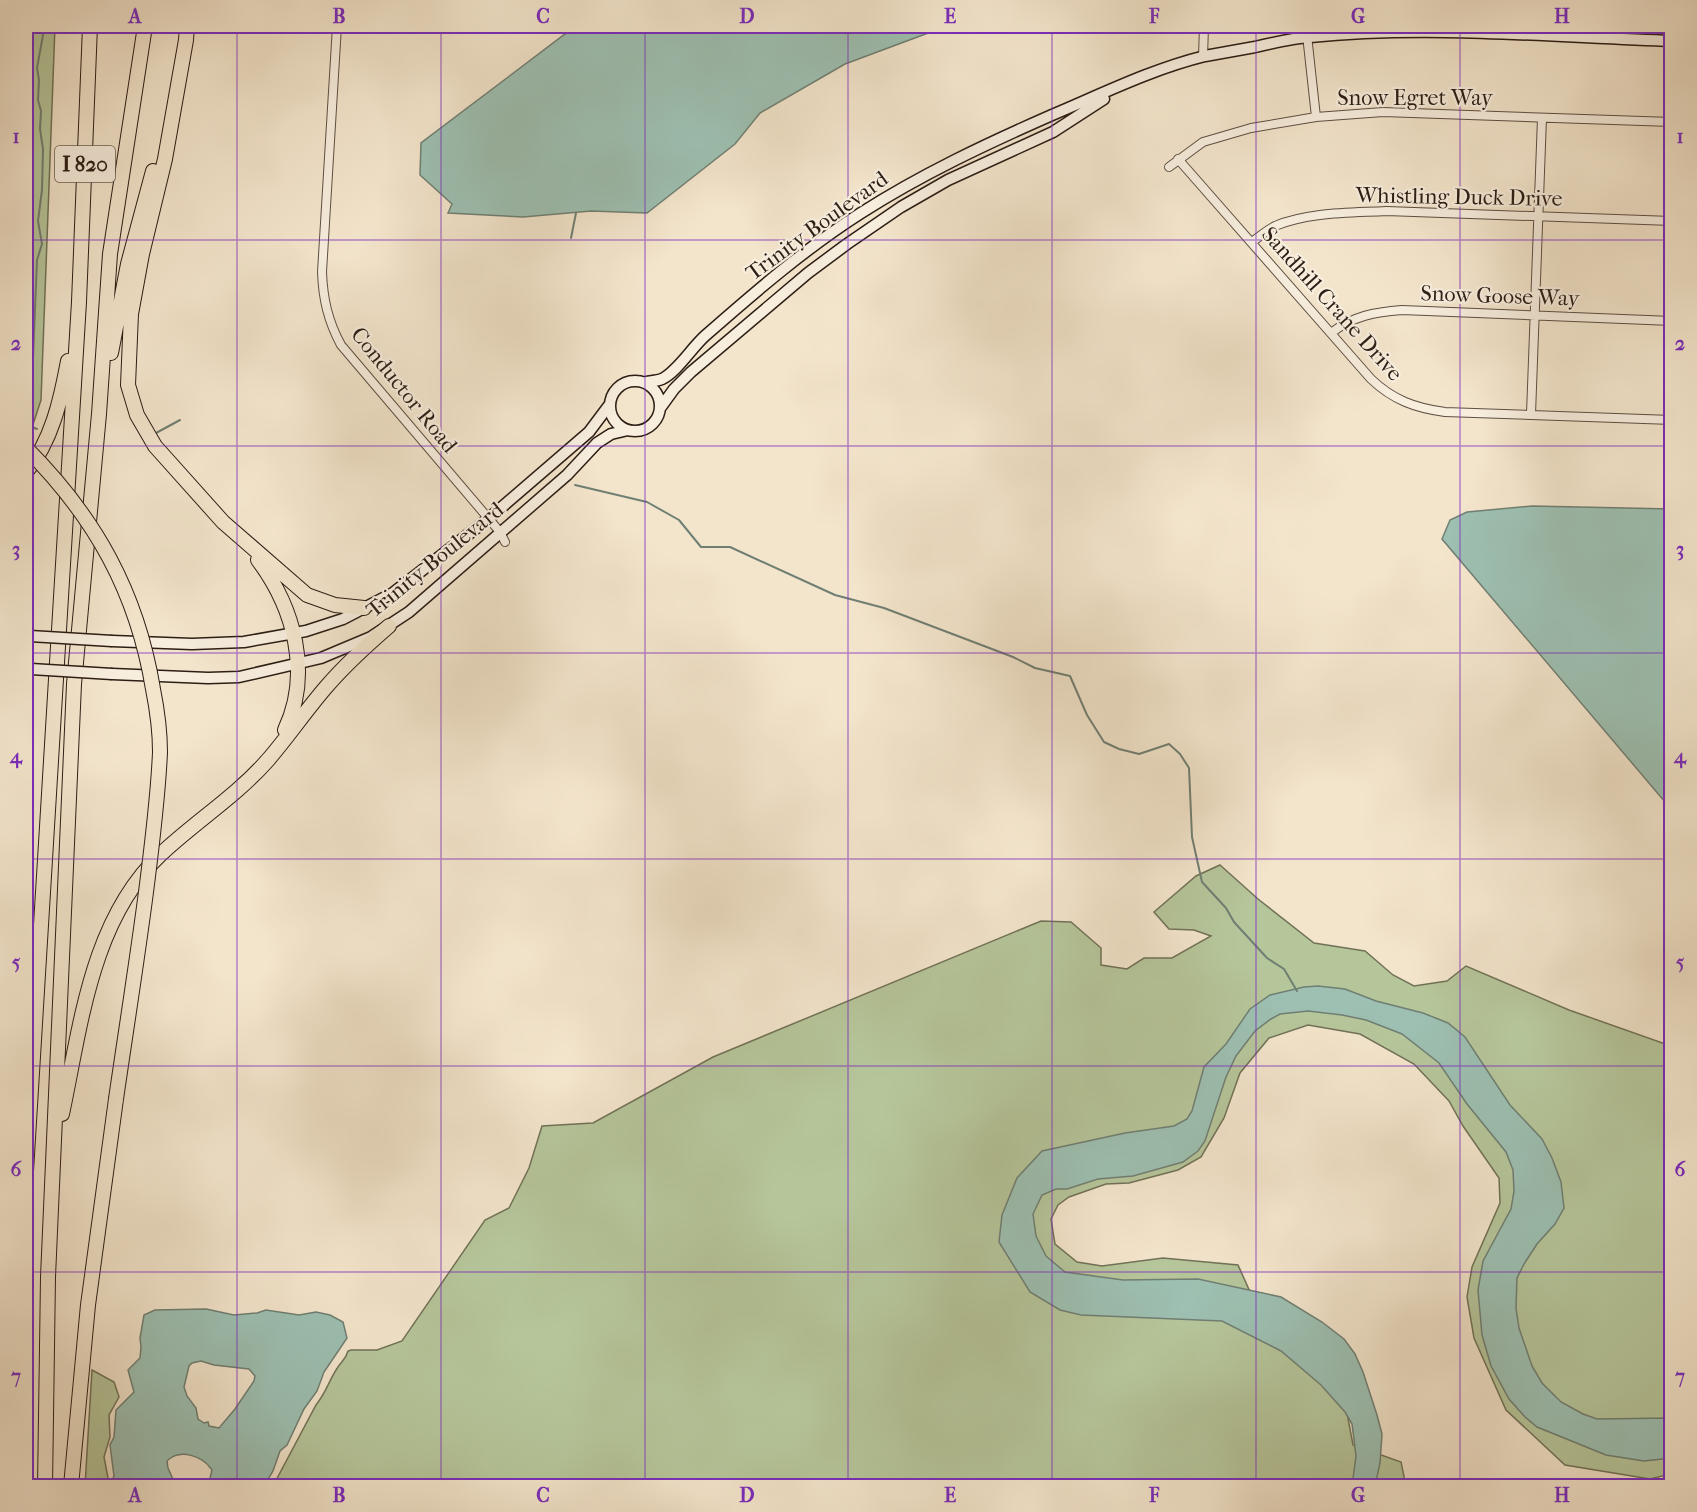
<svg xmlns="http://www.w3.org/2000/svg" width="1697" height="1512" font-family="'IM FELL French Canon',serif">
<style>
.green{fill:#b6c69b;stroke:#717258;stroke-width:1.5}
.water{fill:#9dc0b2;stroke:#707f73;stroke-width:1.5;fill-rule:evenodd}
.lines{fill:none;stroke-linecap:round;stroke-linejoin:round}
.stream{stroke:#707f73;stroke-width:2}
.street-casing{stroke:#5e4f43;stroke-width:10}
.secondary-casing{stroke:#2c1d15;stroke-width:13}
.highway-casing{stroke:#2c1d15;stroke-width:16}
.street{stroke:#f7eede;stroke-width:8}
.secondary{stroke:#f7eede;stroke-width:10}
.highway{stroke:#f3e5cc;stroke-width:14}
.secondary-bridge-casing{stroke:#2c1d15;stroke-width:13;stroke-linecap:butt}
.highway-bridge-casing{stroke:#2c1d15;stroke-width:16;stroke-linecap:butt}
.secondary-bridge{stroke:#f7eede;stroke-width:10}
.highway-bridge{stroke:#f3e5cc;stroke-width:14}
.grid{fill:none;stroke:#7b2cbf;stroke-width:1.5;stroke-opacity:0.55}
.labels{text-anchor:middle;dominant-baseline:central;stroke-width:4.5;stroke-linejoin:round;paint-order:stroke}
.shield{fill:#f7eede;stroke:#695c51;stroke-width:1.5}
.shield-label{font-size:21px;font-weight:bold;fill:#2c1d15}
.street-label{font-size:22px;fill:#2c1d15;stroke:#f7eede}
.neatline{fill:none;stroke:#7b2cbf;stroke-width:2}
.grid-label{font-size:20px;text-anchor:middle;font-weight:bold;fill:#7b2cbf}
</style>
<rect width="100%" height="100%" fill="#f3e5cc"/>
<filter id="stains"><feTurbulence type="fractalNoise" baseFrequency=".00333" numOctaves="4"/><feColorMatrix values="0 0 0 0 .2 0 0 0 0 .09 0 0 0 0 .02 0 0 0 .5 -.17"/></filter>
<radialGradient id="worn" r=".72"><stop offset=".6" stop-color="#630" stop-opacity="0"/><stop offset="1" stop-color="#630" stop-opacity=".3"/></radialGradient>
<path class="green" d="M26,26H55L41,400L26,446Z
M1220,865L1258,899L1314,943L1365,951L1393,975L1414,986L1447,981L1466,966L1569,1010L1671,1046V1474L1650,1479L1565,1465L1506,1410L1474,1338L1467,1297L1472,1267L1500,1203L1499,1178L1463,1126L1449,1101L1414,1064L1360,1034L1308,1025L1269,1038L1240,1073L1224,1118L1201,1157L1178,1170L1129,1183L1106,1184L1069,1197L1058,1205L1051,1219L1055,1244L1077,1262L1102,1266L1163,1258L1238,1265L1260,1314L1344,1397L1353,1445L1401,1462L1406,1486H273L316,1405C327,1391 329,1380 338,1367C342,1361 346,1359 348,1351L351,1350H377L402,1341L485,1220L509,1208L529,1168L542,1126L593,1123L713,1057L1041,921L1071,922L1101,948V965L1127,969L1144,958H1172L1211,936L1194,930L1169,929L1154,912L1196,876Z
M92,1370L114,1382L119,1397L109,1415L110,1437L104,1457L108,1478L104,1486H85Z"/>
<path class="water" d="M582,26H947L845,64L760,113L735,144L647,213L591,211L523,217L448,213L452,204L420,175L421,143L565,34Z
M1532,506L1671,509V809L1442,539L1450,520L1467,512Z
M1318,986L1345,989L1376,1001L1423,1013L1448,1023L1465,1037L1510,1105L1542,1139L1552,1158L1561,1182L1564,1208L1555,1224L1537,1244L1524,1264L1517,1278L1516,1308L1519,1328L1532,1366L1542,1383L1561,1402L1583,1414L1597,1419L1671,1418V1458L1644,1461L1606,1455L1537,1427L1525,1417L1509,1399L1491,1366L1482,1335L1478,1290L1483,1261L1511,1209L1514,1191L1513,1170L1506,1152L1467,1104L1439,1063L1402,1034L1366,1020L1342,1015L1308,1011L1280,1014L1271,1019L1255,1031L1236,1056L1226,1077L1205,1141L1198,1151L1183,1162L1133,1176L1098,1179L1067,1189H1056L1042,1195L1033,1214L1036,1236L1046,1256L1065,1272L1123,1280L1198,1279L1281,1297L1322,1322L1344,1339L1355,1354L1363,1372L1377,1415L1382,1434L1380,1463L1375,1486H1352L1356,1456L1352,1424L1345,1412L1321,1385L1281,1351L1222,1321L1081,1315L1060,1310L1030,1292L999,1242L1002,1215L1017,1178L1042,1151L1125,1133L1174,1126L1187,1119L1192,1111L1204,1067L1226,1044L1250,1009L1270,995L1304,987Z
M206,1309L234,1315L257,1313L266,1310L299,1315L316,1312L330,1315L343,1322L347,1338L324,1372L317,1391L304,1409L287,1445L280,1451L273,1471L264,1486H208L212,1470C203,1456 180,1448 167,1461L168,1468L176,1486H109L114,1476L110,1445L114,1437L116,1410L134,1392L128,1370L140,1358L141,1347L140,1338L144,1315L155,1310ZM201,1361L214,1365L249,1369L255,1376L254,1381L235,1409L219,1428L209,1426L208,1422L204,1423L198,1419L196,1408L187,1396L184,1387L189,1366L192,1363Z"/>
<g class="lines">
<path class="stream" d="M571,238L576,213
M27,425L37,429
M26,427L27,425L32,383L37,260L42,244L38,221L42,190L43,149L40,129L41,111L38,100L39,80L37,68L43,35L39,26
M156,433L180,420
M575,485L647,502L679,520L701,547H730L835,595L884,608L1013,657L1035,668L1070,676L1087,715L1104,742L1119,749L1139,754L1169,744L1180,754L1189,768L1192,837L1202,882L1226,908L1234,922L1267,958L1284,969L1297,991"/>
<defs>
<path id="street" d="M337,26L322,272C323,299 328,321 341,345L500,532L505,542
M1306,26L1316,117
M1203,57L1204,26
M1178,159L1371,379C1393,400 1415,408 1445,412L1672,420
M1169,167L1203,142L1251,128L1316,117L1383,112L1672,122
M1252,242C1259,237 1267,230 1275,226C1309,212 1350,213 1386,211L1672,221
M1331,333C1353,316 1375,312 1402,310L1672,321
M1531,414L1542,118"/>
<path id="secondary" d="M610 406a25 25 0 1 1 50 0a25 25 0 1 1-50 0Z
M646,382C651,381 657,381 662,379C678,371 692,347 706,335C755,292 806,248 861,213C922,174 986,144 1052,115C1102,94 1152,69 1205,56C1221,53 1238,50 1255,47C1273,43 1292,38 1310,37C1428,25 1553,37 1672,41
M661,407L674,389L691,372L808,273L847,244L901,207L948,180L1053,132L1104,99
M112,641L192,644L244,642L306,631L343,619L393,593L488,519L589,432L610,404
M112,674L208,678L239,677L321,658L371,637L409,612L567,475L597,443L611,434L628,430"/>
<path id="highway" d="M187,26L186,40L165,159L142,254L131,314L128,385L137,415L155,446L223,522L307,595L335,605L364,608
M111,353L128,264L153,171
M26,472C52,441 61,399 68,361
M258,560C294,608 312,673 285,730
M62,1114C81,1025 91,920 161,854C195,822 236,796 267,761C288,737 306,710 327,686C346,664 367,645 389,626
M26,1171L79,302L90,26
M45,1486L48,1277L74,684L99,414L110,254L145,26
M71,1486L88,1305L116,1099"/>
</defs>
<use href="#street" class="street-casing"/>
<use href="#secondary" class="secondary-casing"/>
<use href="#highway" class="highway-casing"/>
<use href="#street" class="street"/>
<use href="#secondary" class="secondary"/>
<use href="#highway" class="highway"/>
<defs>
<path id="secondary-bridge" d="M30,636L112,641
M31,669L112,674"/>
<path id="highway-bridge" d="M26,448C95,517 137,592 153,689C157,709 160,731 160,752C158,799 152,845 146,892C137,961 126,1030 116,1099"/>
</defs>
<use href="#secondary-bridge" class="secondary-bridge-casing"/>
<use href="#highway-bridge" class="highway-bridge-casing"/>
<use href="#secondary-bridge" class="secondary-bridge"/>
<use href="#highway-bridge" class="highway-bridge"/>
</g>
<path class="grid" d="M237,26V1486M441,26V1486M645,26V1486M848,26V1486M1052,26V1486M1256,26V1486M1460,26V1486M26,240H1672M26,446H1672M26,653H1672M26,859H1672M26,1066H1672M26,1272H1672"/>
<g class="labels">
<rect class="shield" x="55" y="146" width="60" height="36" rx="4.5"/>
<g class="shield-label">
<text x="85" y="164">I 820</text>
</g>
<g class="street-label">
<text x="1415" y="98">Snow Egret Way</text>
<text transform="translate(1459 197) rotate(1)">Whistling Duck Drive</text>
<text transform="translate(817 226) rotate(-36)">Trinity Boulevard</text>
<text transform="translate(1500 296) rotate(2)">Snow Goose Way</text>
<text transform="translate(1332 304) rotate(48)">Sandhill Crane Drive</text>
<text transform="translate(404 390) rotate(51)">Conductor Road</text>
<text transform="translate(435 560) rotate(-39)">Trinity Boulevard</text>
</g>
</g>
<rect width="1697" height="1512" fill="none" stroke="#f3e5cc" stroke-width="66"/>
<rect x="33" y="33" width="1631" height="1446" class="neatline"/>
<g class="grid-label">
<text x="135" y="23">A</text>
<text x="339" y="23">B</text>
<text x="543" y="23">C</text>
<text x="747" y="23">D</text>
<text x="950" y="23">E</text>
<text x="1154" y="23">F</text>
<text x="1358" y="23">G</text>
<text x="1562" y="23">H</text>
<text x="16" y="143">1</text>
<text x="1680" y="143">1</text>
<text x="16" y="350">2</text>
<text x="1680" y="350">2</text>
<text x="16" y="556">3</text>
<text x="1680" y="556">3</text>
<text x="16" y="763">4</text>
<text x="1680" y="763">4</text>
<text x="16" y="969">5</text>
<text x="1680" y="969">5</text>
<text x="16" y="1176">6</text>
<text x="1680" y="1176">6</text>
<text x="16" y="1383">7</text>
<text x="1680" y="1383">7</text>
<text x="135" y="1502">A</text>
<text x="339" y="1502">B</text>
<text x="543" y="1502">C</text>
<text x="747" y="1502">D</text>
<text x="950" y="1502">E</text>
<text x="1154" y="1502">F</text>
<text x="1358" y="1502">G</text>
<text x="1562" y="1502">H</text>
</g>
<rect width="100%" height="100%" filter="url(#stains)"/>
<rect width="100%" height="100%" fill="url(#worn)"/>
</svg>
